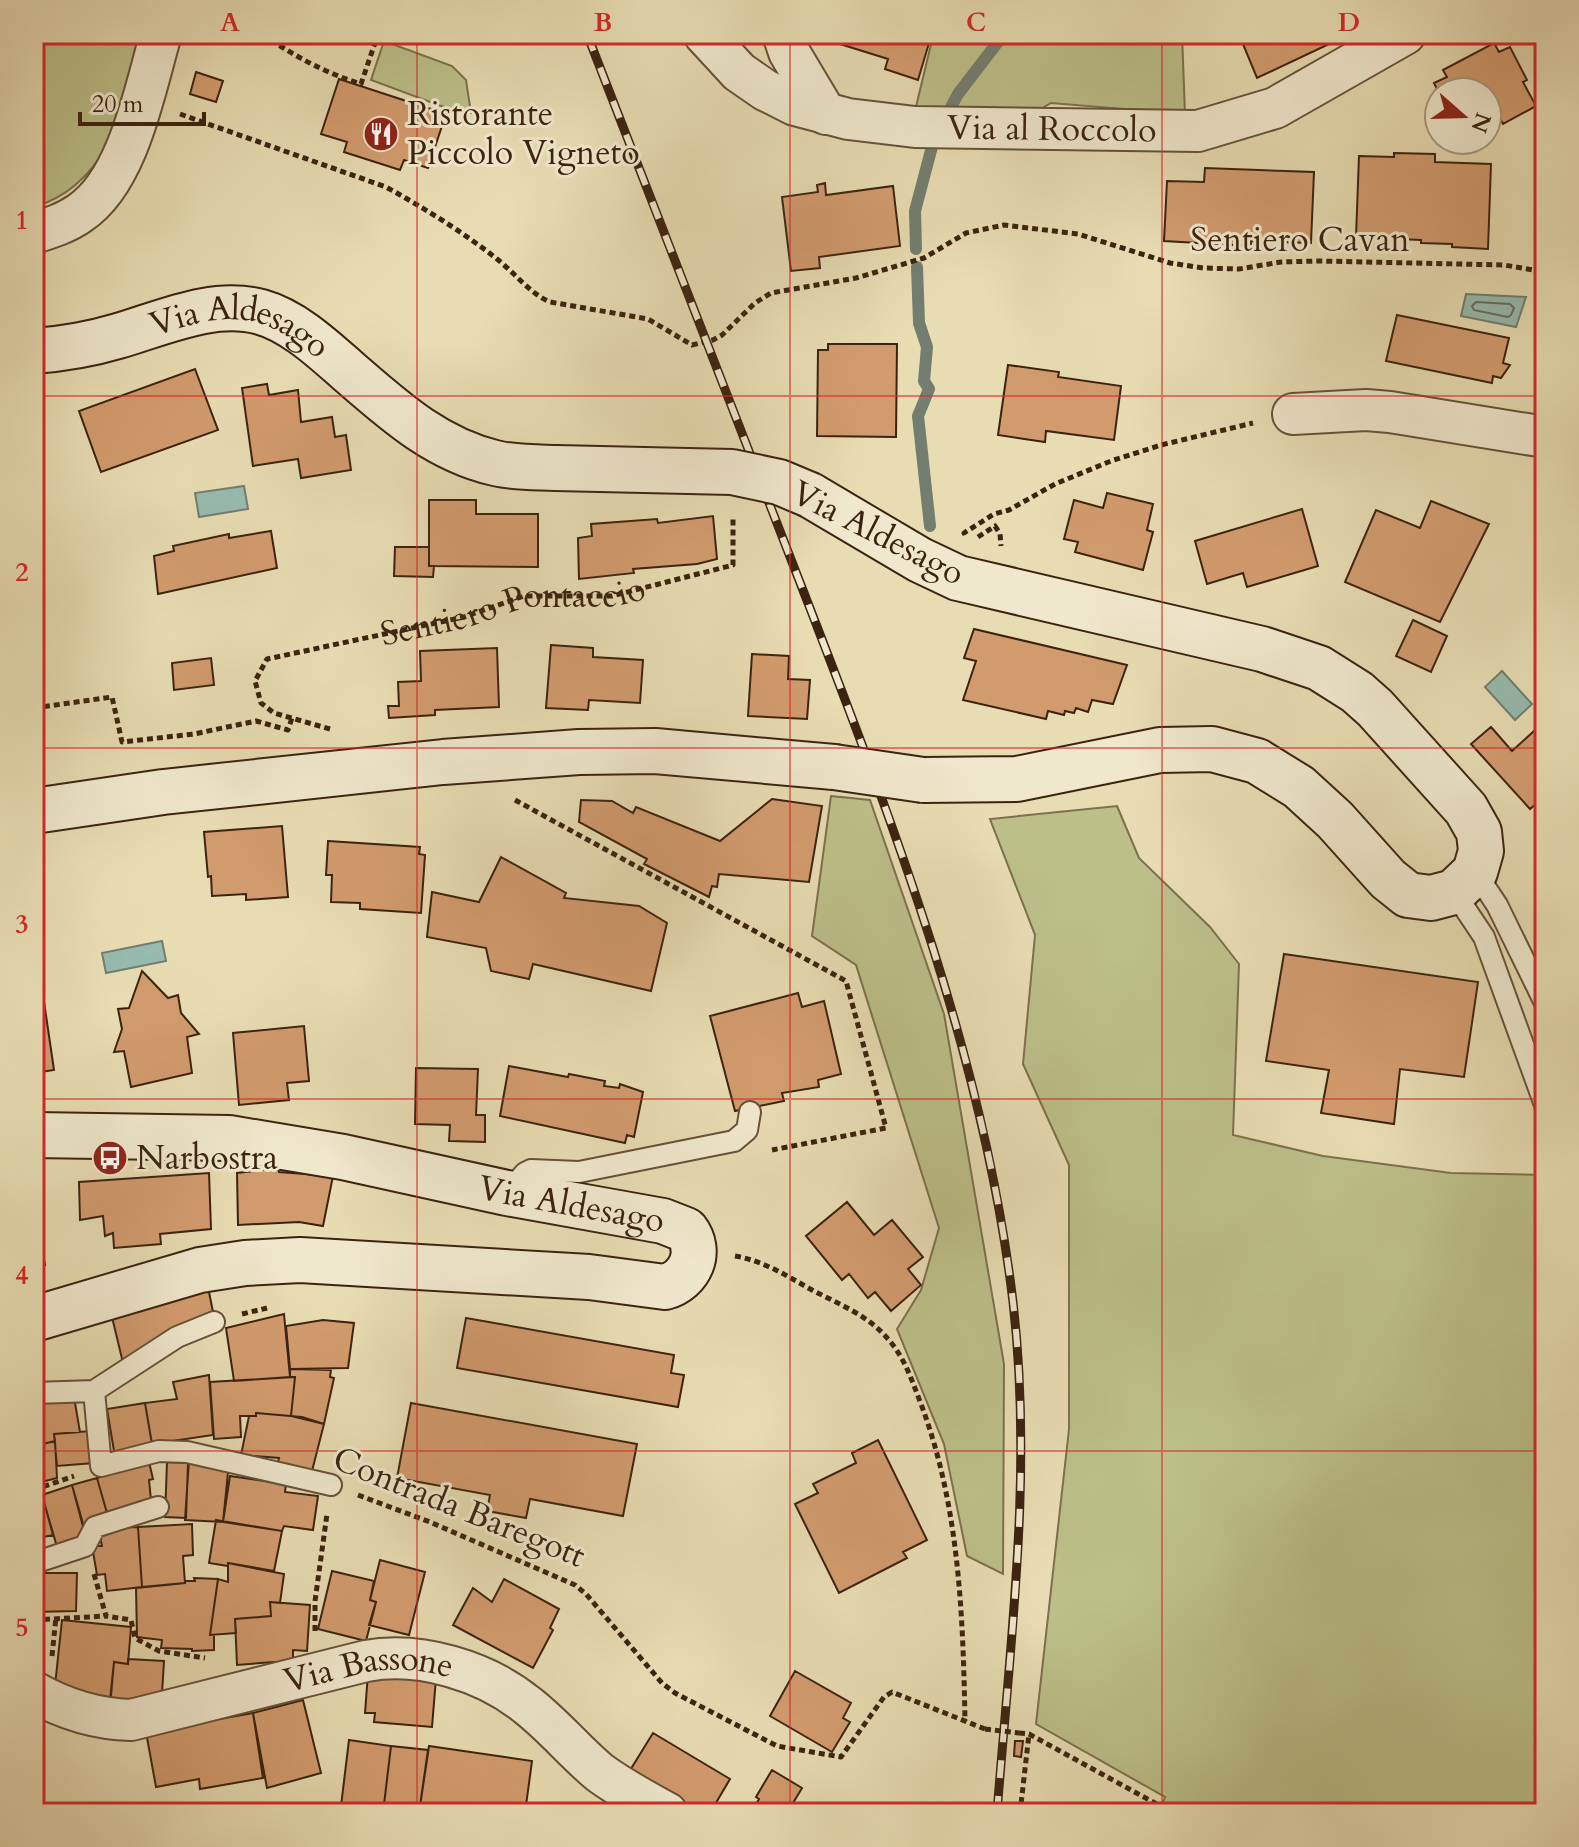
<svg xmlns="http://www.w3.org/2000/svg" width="1579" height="1847" font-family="Cardo,serif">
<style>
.green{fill:#bcbf88;stroke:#7c714c;stroke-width:2}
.water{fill:#97bbaf;stroke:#737e70;stroke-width:2}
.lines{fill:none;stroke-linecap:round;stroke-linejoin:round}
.shore{stroke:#6a6f60;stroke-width:2}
.stream{stroke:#737e70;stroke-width:12}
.building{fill:#d29b6e;stroke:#3c2311;stroke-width:2}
.lane-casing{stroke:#675139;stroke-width:24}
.street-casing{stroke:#675139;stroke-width:44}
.secondary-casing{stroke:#3c2311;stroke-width:48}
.path{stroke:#3c2311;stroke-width:5;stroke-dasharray:6 4;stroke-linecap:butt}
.lane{stroke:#f0e8cd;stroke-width:20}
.street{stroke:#f0e8cd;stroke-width:40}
.secondary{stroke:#f0e8cd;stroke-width:44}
.rail-casing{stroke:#3c2311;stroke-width:9}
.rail{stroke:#f0e8cd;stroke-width:6;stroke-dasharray:18;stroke-linecap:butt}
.secondary-bridge-casing{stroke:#3c2311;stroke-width:48;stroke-linecap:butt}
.path-bridge{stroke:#3c2311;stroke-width:5;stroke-dasharray:6 4;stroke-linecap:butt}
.secondary-bridge{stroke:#f0e8cd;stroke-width:44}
.grid{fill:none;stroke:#d62828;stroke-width:2;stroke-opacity:0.55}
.labels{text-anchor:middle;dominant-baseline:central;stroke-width:6;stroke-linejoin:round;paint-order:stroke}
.poi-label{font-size:34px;fill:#3c2311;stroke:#f0e8cd;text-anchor:start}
.street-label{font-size:34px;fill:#3c2311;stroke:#f0e8cd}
.neatline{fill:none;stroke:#d62828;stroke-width:3}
.grid-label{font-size:26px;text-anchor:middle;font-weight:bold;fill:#d62828}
</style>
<rect width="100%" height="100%" fill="#e8dcb2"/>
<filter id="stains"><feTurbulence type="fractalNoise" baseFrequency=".0025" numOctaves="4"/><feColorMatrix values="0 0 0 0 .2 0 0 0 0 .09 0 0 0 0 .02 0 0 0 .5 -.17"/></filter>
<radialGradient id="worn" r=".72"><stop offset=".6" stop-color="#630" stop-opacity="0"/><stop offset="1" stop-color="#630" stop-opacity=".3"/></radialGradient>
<path class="green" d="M34,34H145C126,102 111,184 34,207Z
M929,34H1182L1185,114L1051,103L1032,114L915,111L932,40Z
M384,41L452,66L466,80L471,113L441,106L371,80Z
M831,796L870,800L944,1014L1004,1364L1003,1574L967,1556L944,1444L897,1329L921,1290L939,1228L856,965L812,936Z
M1117,806L1139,858L1210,927L1239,964L1233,1135L1323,1156L1451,1173L1545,1175V1813H1159L1165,1797L1036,1724L1069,1429V1165L1023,1064L1035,935L990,819Z"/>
<path class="water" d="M1466,294L1526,297L1516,327L1461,316Z
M244,486L248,509L199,517L195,493Z
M1502,671L1532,704L1515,720L1485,687Z
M162,941L166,961L106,973L102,953Z"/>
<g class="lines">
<path class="shore" d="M1476,302L1510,304L1514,308L1511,315L1508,317L1474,310L1472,306Z"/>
<path class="stream" d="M916,249L915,211L934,139L958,94L1004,34
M917,267L919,323L927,347L924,381L929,389L918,416L930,526"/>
</g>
<path class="building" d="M843,34H908V36L929,43L918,80L885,69L888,59L840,44Z
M1236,34H1345L1346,36L1257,78L1243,44H1240Z
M1494,43L1499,52L1510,47L1527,80L1523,82L1536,106L1503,124L1496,111L1487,116V92L1439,93L1434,83L1447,77L1443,70Z
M196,72L223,81L216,102L190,94Z
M339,79L446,114L428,168L404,160L400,170L344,152L347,142L321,134Z
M1394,153L1435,154V162L1491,164L1488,249L1452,247V244L1421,243V240L1356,237L1359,156L1394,157Z
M1205,168L1314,172L1311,243L1251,241V246L1164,241L1167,181L1204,182Z
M825,183L826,195L893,186L900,246L819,257L820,268L791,271L782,197L818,192L817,185Z
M1397,315L1509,338L1503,363L1510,365L1501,378L1493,376L1492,383L1386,361Z
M828,344H897L896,437L817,436L818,350H828Z
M1008,365L1059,372L1058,377L1121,386L1114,440L1046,431L1045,442L998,435Z
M195,369L218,430L101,472L79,411Z
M267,384L269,395L298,390L301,422L332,417L335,437L346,435L351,470L301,478L298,459L253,466L242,388Z
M1107,493L1153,504L1147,530L1153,532L1143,570L1075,552L1078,542L1064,539L1074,500L1103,508Z
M429,500H476V514H538V567L429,566Z
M1431,501L1489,524L1440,622L1345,582L1376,510L1420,528Z
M1302,509L1318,566L1247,587L1243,573L1207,584L1195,541Z
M713,516L717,559L697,564L633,569L634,573L579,579L578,538L592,536L591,524L657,519L658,523Z
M271,531L277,568L158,594L154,556L174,551L173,546L229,534V538Z
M395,547H429V566H434L433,577L394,576Z
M1413,620L1447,636L1431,672L1396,656Z
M974,629L1127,665L1113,704L1092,700L1088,712L1076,708L1074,713L1065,711L1064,715L1048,711L1046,719L963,700L976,661L964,658Z
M551,645L593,648V657L643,660L640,703L589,700L588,710L546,708Z
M497,648L499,707L435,710V715L389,718L388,706H399L398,682L421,681L420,651Z
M752,654L789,656L788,679L810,680L807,719L748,716Z
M211,658L214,685L174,690L172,663Z
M1545,721V796L1530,809L1471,744L1491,727L1512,751Z
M772,799L822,806L809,882L719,874L717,887L712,886L709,897L644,864L647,859L579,822L581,800L612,801L633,813L636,807L720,841Z
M282,826L288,897L246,900V894L212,896L211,876L208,877L204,832Z
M328,841L420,847L419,854L425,855L421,913L360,909V903L331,902L332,875H326Z
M501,857L566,893L564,898L639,906L667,923L651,991L533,964L529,979L491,971L486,948L427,937L432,892L479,902Z
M1284,954L1478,982L1464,1077L1400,1069L1394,1124L1321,1113L1329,1070L1266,1061Z
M142,971L168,998L178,995L181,1013L199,1034L187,1037L192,1073L131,1087L124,1051L114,1052L122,1029L118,1009L129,1008Z
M798,993L802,1007L824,1001L841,1074L818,1080L819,1087L782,1093L784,1101L735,1111L710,1016Z
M43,995L54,1070L34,1073V997Z
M304,1026L309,1081L287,1083L289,1100L239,1105L233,1033Z
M509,1066L568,1077L569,1074L605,1081L604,1086L619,1088L620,1084L643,1092L634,1137L627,1135L625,1143L500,1116Z
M416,1068L478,1069L476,1115H485V1142L449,1141L450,1125L415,1124Z
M278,1168L279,1172L333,1176L323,1226L299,1222L238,1225L237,1173Z
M209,1173L211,1229L160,1234L161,1244L114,1248L113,1233L105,1236L103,1216L80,1220L79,1182Z
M847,1202L874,1235L892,1220L923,1257L908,1269L921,1285L891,1311L875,1292L868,1298L849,1274L842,1280L806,1236Z
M38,1224L45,1265L34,1266V1225Z
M208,1287L214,1317L124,1367L111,1313Z
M284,1314L290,1377L234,1381L226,1328Z
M466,1318L674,1355L671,1373L684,1375L678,1407L457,1368Z
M323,1320L354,1323L348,1368L290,1369L286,1326Z
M290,1369L331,1370L330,1377L334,1378L324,1424L291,1416L295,1377H290Z
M209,1375L213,1435L152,1444L145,1403L177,1399L173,1382Z
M295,1377L291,1416L256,1413V1416H240L241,1437L214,1439L210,1382Z
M74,1397L80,1432L54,1434L55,1441L34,1446V1400Z
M145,1403L153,1450L115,1457L107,1409Z
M411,1403L637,1444L623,1516L530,1499L526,1518L487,1511L490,1495L397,1478Z
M256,1413L302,1417L324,1424L312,1471L286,1465L278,1462L279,1458L241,1455L249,1416H256Z
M91,1431L94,1463L57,1466L54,1434Z
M878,1440L927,1540L903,1552L907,1558L839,1593L795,1504L818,1493L813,1484L856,1463L852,1453Z
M55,1441L57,1478L34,1484V1446Z
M189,1460L229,1462L223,1522L185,1520Z
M149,1462L153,1479L149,1480L151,1500L109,1520L97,1478Z
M167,1462L188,1463L186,1518L165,1517Z
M230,1476L286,1484L285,1492L318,1496L313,1530L284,1526L282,1531L223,1522Z
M97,1478L109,1520L84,1527L72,1485Z
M72,1485L86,1538L57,1547L42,1495Z
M43,1498L53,1535L34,1539V1501Z
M216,1520L282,1531L274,1571L228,1563V1566L209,1563Z
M192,1524L193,1555L183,1556L185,1583L142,1587L138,1527Z
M138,1527L142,1587L107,1591L105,1574L97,1575L92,1546H102L98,1528Z
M380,1560L425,1572L409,1635L369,1625L376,1602L370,1600Z
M228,1563L284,1574L280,1603L270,1602L271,1616L235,1619L236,1633L210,1635L218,1579L228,1582Z
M332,1571L374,1581L370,1600L376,1602L366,1641L318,1629Z
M34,1573H77L76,1611L34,1612Z
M194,1578L218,1579L210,1635H214V1650L192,1651V1649L161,1648L162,1640L137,1637L136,1588L185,1583V1581H195Z
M504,1579L559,1609L550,1628L553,1630L533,1668L453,1625L473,1588L492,1602Z
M270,1602L310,1605L307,1651L293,1650V1664L274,1666V1662L237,1665L235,1619L271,1616Z
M62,1620L131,1627L128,1664L114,1662L110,1700L54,1695Z
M128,1659L164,1661L161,1710L110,1707L114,1662L128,1664Z
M795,1671L851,1703L843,1718L850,1722L832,1752L770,1716Z
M368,1673L436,1678L432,1727L374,1722L375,1713H365Z
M303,1700L321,1773L267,1788L253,1713Z
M253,1713L263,1778L200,1789L199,1779L156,1787L146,1732Z
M653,1733L730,1779L710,1813H697L629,1772Z
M349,1740L391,1746L383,1813H315L316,1803L341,1806Z
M1015,1741H1023L1021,1757L1014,1756Z
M391,1746L428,1750L419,1813H383Z
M429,1746L532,1761L525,1813H419Z
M772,1770L802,1788L787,1813H751L759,1799L756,1797Z"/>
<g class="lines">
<defs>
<path id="lane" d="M1475,872L1497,905L1545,1003
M1454,892L1484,937L1545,1105
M507,1193L525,1173L531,1170L579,1172L734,1141L747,1130L750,1112
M94,1391L177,1337L214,1322
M34,1393L94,1391L101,1466L159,1451L187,1452L331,1485
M34,1563L85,1546L95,1527L158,1507"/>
<g id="street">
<path id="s2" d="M704,34L739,72L765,90L795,105L848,119L915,127L1198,131L1275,108L1405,34"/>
<path d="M783,34L789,52L826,114"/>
<path d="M34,233C50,228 66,223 80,213C129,180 145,88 161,34"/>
<path d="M1293,414L1366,410L1390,412L1545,437"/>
<path id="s3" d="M34,1692C64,1709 96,1719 131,1720L366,1661C420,1651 485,1671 527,1705C553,1725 574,1751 599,1772C620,1788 644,1800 667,1813"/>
</g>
<g id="secondary">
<path id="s4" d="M34,351C62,349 91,344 118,336C163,323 213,299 261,312C293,321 322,348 347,370C392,409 435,449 495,463C515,468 536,467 556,468"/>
<path d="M810,495L920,560L958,578L1262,649L1319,668L1357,692L1375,708L1466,809L1479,832L1481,851L1475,872L1454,892L1431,898L1408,895L1388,879L1335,820L1299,787L1257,761L1212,749L1160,750L1017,779L923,780"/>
<path d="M34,811L163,792L443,762L579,752L655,751L834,767"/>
<path id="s5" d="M34,1135L229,1138L343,1157L507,1193L663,1221L686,1230C703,1252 690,1280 665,1287L589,1277L300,1260L245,1263L200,1270L34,1319"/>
</g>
</defs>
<use href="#lane" class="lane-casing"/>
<use href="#street" class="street-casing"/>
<use href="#secondary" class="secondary-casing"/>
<g class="path">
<path d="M263,34C293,56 326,73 361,84L378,34"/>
<path d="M180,114L386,187C424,208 463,232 497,259C515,273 529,293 550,302L648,319L692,345L713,340L722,335L755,303L771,293L856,278L924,258L966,233L1004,225L1078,234L1170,263L1203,268L1239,269L1281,262L1320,261L1504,265L1545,272"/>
<path d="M965,535L964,533L994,514L1009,510L1055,484L1111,461L1161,445L1253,423"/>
<path d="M978,537L995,526L1000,534L1001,546"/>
<path d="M34,708L112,697L122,742L194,734L256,721L288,730L292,718"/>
<path id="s1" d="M330,729L274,713L261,703L255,681L267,659L464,617L524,596H612L733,565V517"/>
<path d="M515,800L846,981L886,1128L772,1150"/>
<path d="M735,1256C764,1261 787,1276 812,1290C839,1304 869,1316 888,1339C905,1358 912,1381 921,1404C959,1505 963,1613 965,1721"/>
<path d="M242,1314L267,1308"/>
<path d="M34,1490L74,1476"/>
<path d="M358,1495L430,1522L575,1585L586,1594L662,1683L675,1693L777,1746L841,1757L884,1697L892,1692L985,1729"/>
<path d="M94,1574L106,1616L131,1620L135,1638L159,1651L205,1658"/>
<path d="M34,1620L106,1616"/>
<path d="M315,1631V1601L327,1514"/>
<path d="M52,1656L56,1617"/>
<path d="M1019,1733L1029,1734L1173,1813"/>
<path d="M1020,1813L1029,1734"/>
</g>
<use href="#lane" class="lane"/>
<use href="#street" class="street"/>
<use href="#secondary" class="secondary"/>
<defs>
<path id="rail" d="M587,34C660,222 733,410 806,598C894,826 984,1058 1013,1302C1033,1473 1010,1643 997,1813"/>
</defs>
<use href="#rail" class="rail-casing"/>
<use href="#rail" class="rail"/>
<defs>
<path id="secondary-bridge" d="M556,468L732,472L779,482L810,495
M834,767L923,780"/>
</defs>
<use href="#secondary-bridge" class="secondary-bridge-casing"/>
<path class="path-bridge" d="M985,1729L1019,1733"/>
<use href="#secondary-bridge" class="secondary-bridge"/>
</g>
<path class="grid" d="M417,34V1813M790,34V1813M1162,34V1813M34,396H1545M34,748H1545M34,1099H1545M34,1451H1545"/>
<defs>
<symbol id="restaurant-disc" viewBox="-11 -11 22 22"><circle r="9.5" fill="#8f2418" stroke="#f0e8cd"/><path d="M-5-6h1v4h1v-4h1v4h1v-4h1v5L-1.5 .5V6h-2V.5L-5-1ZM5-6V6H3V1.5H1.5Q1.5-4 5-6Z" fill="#fff"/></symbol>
<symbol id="bus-disc" viewBox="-11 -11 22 22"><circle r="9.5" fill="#8f2418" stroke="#f0e8cd"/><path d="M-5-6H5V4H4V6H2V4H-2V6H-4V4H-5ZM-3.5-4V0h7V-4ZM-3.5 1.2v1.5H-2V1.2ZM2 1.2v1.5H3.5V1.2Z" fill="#fff"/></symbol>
</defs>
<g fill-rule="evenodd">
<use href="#restaurant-disc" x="361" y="114" width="40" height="40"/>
<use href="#bus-disc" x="90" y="1138" width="40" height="40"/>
</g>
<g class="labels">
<g class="poi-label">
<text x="407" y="114">Ristorante<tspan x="407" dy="39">Piccolo Vigneto</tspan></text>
<text x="136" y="1158">Narbostra</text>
</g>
<g class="street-label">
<text stroke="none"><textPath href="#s2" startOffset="376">Via al Roccolo</textPath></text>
<text x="1300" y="240">Sentiero Cavan</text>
<text stroke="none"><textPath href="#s4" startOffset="214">Via Aldesago</textPath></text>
<text transform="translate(878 533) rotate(27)">Via Aldesago</text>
<text stroke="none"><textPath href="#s1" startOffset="374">Sentiero Pontaccio</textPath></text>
<text stroke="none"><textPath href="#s5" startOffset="544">Via Aldesago</textPath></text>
<text transform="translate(459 1507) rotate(22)">Contrada Baregott</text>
<text stroke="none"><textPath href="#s3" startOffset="346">Via Bassone</textPath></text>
</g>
</g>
<rect width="1579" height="1847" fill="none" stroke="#e8dcb2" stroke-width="88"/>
<g transform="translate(1463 116) rotate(110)"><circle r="38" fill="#f0e8cd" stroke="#a89982" stroke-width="2"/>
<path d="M0-6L14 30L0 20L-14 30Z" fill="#8f2418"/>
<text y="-12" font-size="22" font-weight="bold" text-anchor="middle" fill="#3c2311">N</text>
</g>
<path d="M80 112v12h124v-12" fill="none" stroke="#3c2311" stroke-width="4"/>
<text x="92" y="112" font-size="24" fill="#3c2311" stroke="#f0e8cd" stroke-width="6" paint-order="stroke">20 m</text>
<rect x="44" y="44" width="1491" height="1759" class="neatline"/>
<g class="grid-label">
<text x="230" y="31">A</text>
<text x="603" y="31">B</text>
<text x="976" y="31">C</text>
<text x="1349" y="31">D</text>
<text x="22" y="229">1</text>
<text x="22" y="581">2</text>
<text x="22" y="933">3</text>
<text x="22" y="1284">4</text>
<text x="22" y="1636">5</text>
</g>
<rect width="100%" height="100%" filter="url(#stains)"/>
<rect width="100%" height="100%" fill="url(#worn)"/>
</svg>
